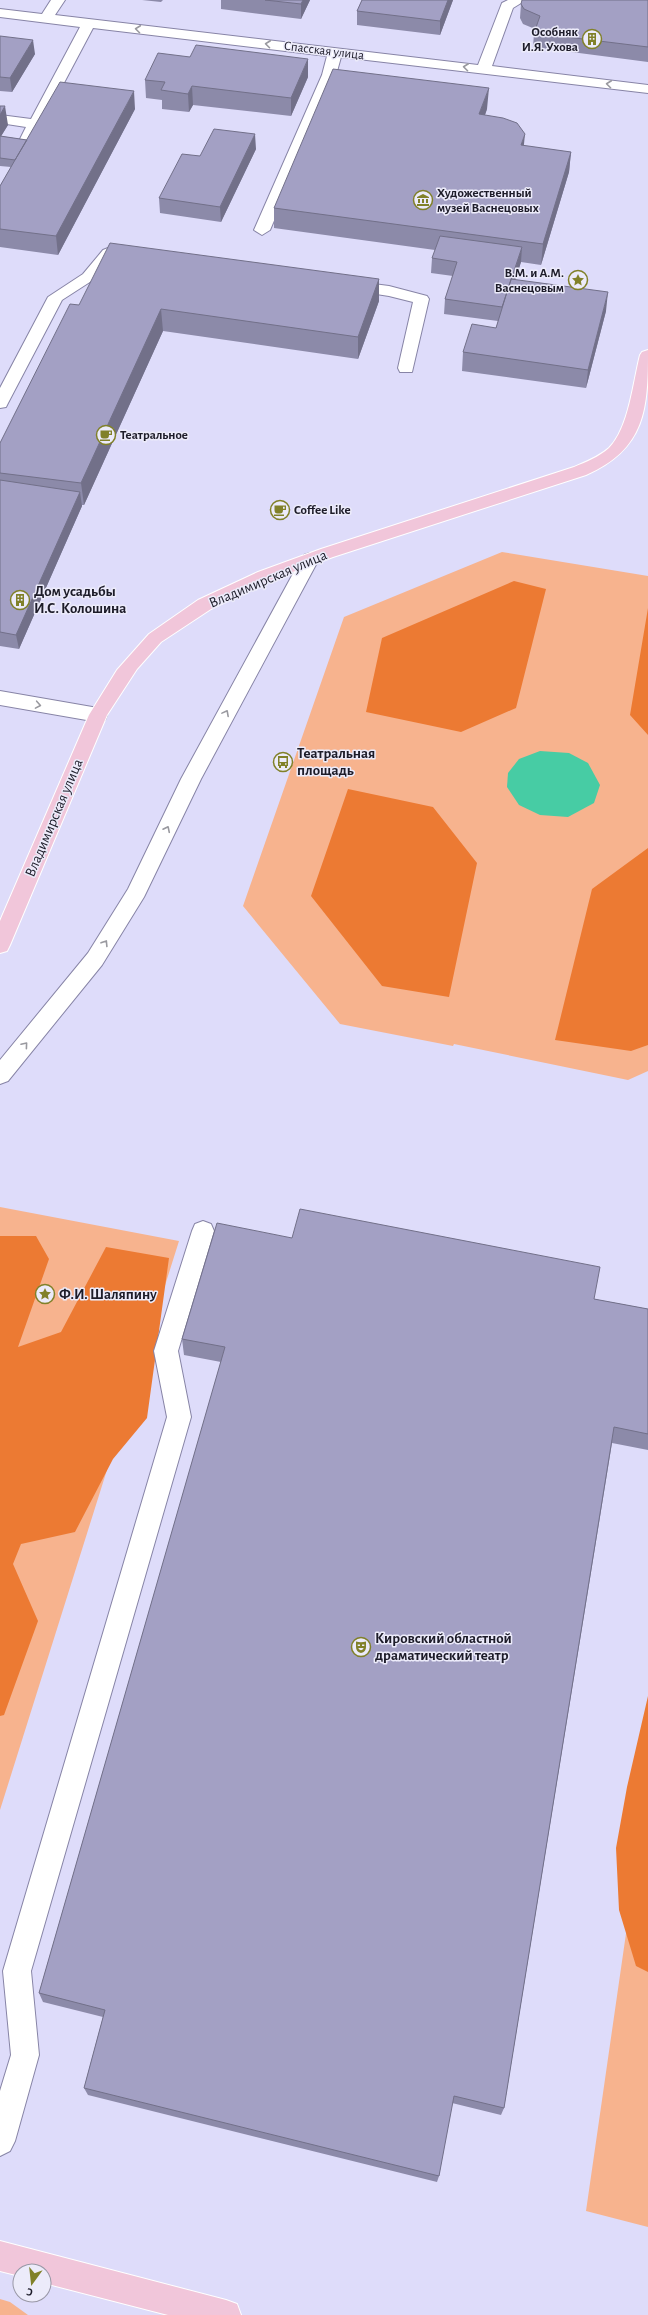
<svg xmlns="http://www.w3.org/2000/svg" width="648" height="2315" font-family="'Alegreya Sans',sans-serif">
<style>
.green{fill:#f7b38e}
.forest{fill:#ec7a33}
.water{fill:#47cca4}
.lines{fill:none;stroke-linecap:round;stroke-linejoin:round}
.minor-casing{stroke:#8784a6;stroke-width:2}
.major-casing{stroke:#fff;stroke-width:2}
.minor{fill:#fff;fill-rule:evenodd}
.major{fill:#f1c6da;fill-rule:evenodd}
.wall{fill:#8c8aa9}
.shaded-wall{fill:#727089}
.building{fill:#a3a0c4;stroke:#727089}
.oneway{stroke:#99999f}
.labels{text-anchor:middle;dominant-baseline:central;stroke-width:3;stroke-linejoin:round;paint-order:stroke}
.far-poi-label{font-size:13px;font-weight:bold;fill:#1d1c29;stroke:#ecebfa;text-anchor:start}
.far-street-label{font-size:13px;fill:#1d1c29;stroke:#ecebfa}
.street-label{font-size:15px;fill:#1d1c29;stroke:#ecebfa}
.poi-label{font-size:15px;font-weight:bold;fill:#1d1c29;stroke:#ecebfa;text-anchor:start}
</style>
<rect width="100%" height="100%" fill="#dedcfa"/>
<path class="green" d="M502,552L648,576V1071L628,1080L454,1044L453,1046L340,1024L243,906L344,617Z
M0,1207L179,1241L0,1810Z
M648,1781V2227L586,2211Z
M0,2299L10,2302L28,2315H0Z"/>
<path class="forest" d="M514,581L546,589L516,708L461,732L366,712L382,638Z
M648,608V735L630,715Z
M348,789L433,807L477,863L449,997L382,986L311,896Z
M648,848V1045L631,1051L555,1040L592,889Z
M0,1236H36L49,1259L18,1347L61,1332L106,1247L169,1258L147,1418L113,1459L75,1532L21,1544L13,1564L38,1621L4,1715L0,1716Z
M648,1696V1972L636,1966L619,1910L616,1848L627,1787Z"/>
<path class="water" d="M540,751L569,753L588,763L600,785L594,803L568,817L540,815L519,805L507,787L508,773L519,759Z"/>
<g class="lines">
<defs>
<path id="minor" d="M51,0H65L55,15L478,65L502,3L508,0H526L513,8L492,66L648,85V93L341,57L336,75L270,230L262,235L254,230L322,75L327,56L93,28L30,147L23,151L16,147L26,127L0,123V115L31,119L80,27L0,17V9L42,14Z
M108,248L131,253L134,256L131,259L126,261L112,258L93,280L62,300L8,403L6,407L0,408V388L48,297L83,274L103,250Z
M350,281L389,286L427,296L429,299L412,372H400L398,368L413,302L389,296L344,289L342,286L344,283Z
M310,553L316,555L319,559L201,779L144,897L102,965L8,1081L0,1084V1060L88,953L128,889L181,779L301,559L304,555Z
M0,691L98,708L105,710L107,715L105,720L98,722L0,705Z
M203,1221L211,1224L214,1231L178,1351L191,1417L31,1971L39,2055L15,2141L10,2151L0,2156V2091L11,2055L3,1971L167,1417L154,1351L192,1231L195,1224Z"/>
<path id="major" d="M648,350C648,408 646,449 586,475L333,557L271,580L211,609L161,642L137,669L107,715L10,945L7,951L0,953V921L89,715L117,670L149,634L198,600L258,572L321,549L574,467C586,462 599,457 609,448C629,428 633,382 640,355L642,352Z
M0,2241L226,2300L237,2304L241,2315H168L44,2283V2271H20V2276L0,2271Z"/>
</defs>
<use href="#minor" class="minor-casing"/>
<use href="#major" class="major-casing"/>
<use href="#minor" class="minor"/>
<use href="#major" class="major"/>
</g>
<path class="wall" d="M142,0H163L161,2Z
M221,0H310L301,19L221,9Z
M362,0H453L440,35L357,25V11Z
M648,0V62L533,47L534,33L535,29L523,24L520,18L521,4Z
M0,36L35,54L12,92L0,91Z
M308,77L291,116L193,105L189,112L162,109V100L146,98L145,80Z
M0,106L8,125L1,136L27,140L135,109L58,255L0,247V186L11,167L0,166Z
M487,109L485,115L524,146L571,152L569,172L541,265L521,262L515,280L606,311L586,388L462,371L463,352L496,328L498,321L444,314L445,299L453,276L431,273L432,258L435,250L274,228V208Z
M256,149L221,222L160,213L159,198L200,156Z
M379,279V301L358,359L163,331L84,505H82V506L19,649L0,646V443L79,305Z
M594,1299L648,1309V1450L612,1443L504,2108L501,2115L452,2103L439,2176L437,2182L88,2095L84,2088L103,2017L43,2002L39,1993L221,1362L184,1355L182,1339Z"/>
<path class="shaded-wall" d="M303,0H310L301,19V4Z
M448,0H453L440,35V21Z
M33,40L35,54L12,92L10,78Z
M308,59V77L291,116V98Z
M192,86L193,105L189,112L188,94Z
M489,88L487,109L478,134L479,114Z
M134,91L135,109L58,255L56,236Z
M5,106L8,125L0,138V115Z
M255,134L256,149L221,222L220,207Z
M525,134L523,154L521,145Z
M571,152L569,172L541,265L543,244Z
M522,247L521,262L502,322L503,307Z
M379,279V301L358,359V337Z
M608,292L606,311L586,388L588,370Z
M161,309L163,331L84,505L81,483Z
M80,492L82,506L19,649L16,635Z"/>
<path class="building" d="M265,0H303L301,4Z
M362,0H448L440,21L357,11Z
M522,0H648V47L534,33L540,16L524,9L521,4Z
M0,36L33,40L10,78L0,77Z
M196,45L308,59L291,98L192,86L188,94L161,90L165,82L145,80L158,53L190,57Z
M333,69L489,88L479,114L503,118L517,123L525,134L521,145L571,152L543,244L274,208Z
M60,82L134,91L56,236L0,229V186Z
M0,106H5L0,115Z
M214,129L255,134L220,207L159,198L182,154L200,156Z
M0,136L27,140L15,160L0,158Z
M440,236L522,247L502,307L445,299L457,262L432,258Z
M110,243L379,279L358,337L161,309L81,483L0,473V443L70,304L79,305Z
M511,279L608,292L588,370L463,352L472,324L496,328Z
M0,480L80,492L16,635L0,632Z
M300,1209L600,1267L594,1299L648,1309V1434L614,1427L504,2108L454,2096L439,2176L84,2088L105,2010L39,1993L225,1347L182,1339L217,1223L292,1238Z"/>
<defs><path id="oneway-chevron" d="M-2-3.5L2.5 0L-2 3.5" fill="none" stroke-width="1.6" stroke-linecap="round" stroke-linejoin="round"/></defs>
<g class="oneway">
<use href="#oneway-chevron" transform="translate(138 29) rotate(-173)"/>
<use href="#oneway-chevron" transform="translate(268 44) rotate(-173)"/>
<use href="#oneway-chevron" transform="translate(466 67) rotate(-173)"/>
<use href="#oneway-chevron" transform="translate(609 84) rotate(-173)"/>
<use href="#oneway-chevron" transform="translate(38 705) rotate(10)"/>
<use href="#oneway-chevron" transform="translate(226 713) rotate(-62)"/>
<use href="#oneway-chevron" transform="translate(167 829) rotate(-64)"/>
<use href="#oneway-chevron" transform="translate(105 943) rotate(-58)"/>
<use href="#oneway-chevron" transform="translate(25 1045) rotate(-50)"/>
</g>
<defs>
<symbol id="building-ring" viewBox="-11 -11 22 22"><circle r="9.5" fill="#ecebfa" stroke="#818129" stroke-width="1.5"/><path d="M-4-6H4V6H1V3H-1V6H-4ZM-2.5-4.3h1.7v1.8h-1.7ZM.8-4.3h1.7v1.8H.8ZM-2.5-1h1.7V.8h-1.7ZM.8-1h1.7V.8H.8Z" fill="#818129"/></symbol>
<symbol id="museum-ring" viewBox="-11 -11 22 22"><circle r="9.5" fill="#ecebfa" stroke="#818129" stroke-width="1.5"/><path d="M0-6L6-3V-2H-6V-3ZM-5-1h2V3h-2ZM-1-1h2V3h-2ZM3-1h2V3H3ZM-6 4H6V6H-6Z" fill="#818129"/></symbol>
<symbol id="sight-ring" viewBox="-11 -11 22 22"><circle r="9.5" fill="#ecebfa" stroke="#818129" stroke-width="1.5"/><path d="M0-6L1.8-2.2L6-1.7L2.9 1.2L3.7 5.4L0 3.3L-3.7 5.4L-2.9 1.2L-6-1.7L-1.8-2.2Z" fill="#818129"/></symbol>
<symbol id="cafe-ring" viewBox="-11 -11 22 22"><circle r="9.5" fill="#ecebfa" stroke="#818129" stroke-width="1.5"/><path d="M-5.5-4.5H6V0H3Q3 3.5 0 3.5H-2.5Q-5.5 3.5-5.5 0ZM3-3.2v2h1.7v-2ZM-6 4.5H4V6H-6Z" fill="#818129"/></symbol>
<symbol id="bus-ring" viewBox="-11 -11 22 22"><circle r="9.5" fill="#ecebfa" stroke="#818129" stroke-width="1.5"/><path d="M-5-6H5V4H4V6H2V4H-2V6H-4V4H-5ZM-3.5-4V0h7V-4ZM-3.5 1.2v1.5H-2V1.2ZM2 1.2v1.5H3.5V1.2Z" fill="#818129"/></symbol>
<symbol id="theatre-ring" viewBox="-11 -11 22 22"><circle r="9.5" fill="#ecebfa" stroke="#818129" stroke-width="1.5"/><path d="M-5-5.5Q0-4 5-5.5V0Q5 5 0 6Q-5 5-5 0ZM-3.3-2.5H-1v1.5H-3.3ZM1-2.5H3.3v1.5H1ZM-2.8 1Q0 5.5 2.8 1Z" fill="#818129"/></symbol>
</defs>
<g fill-rule="evenodd">
<use href="#building-ring" x="581" y="28" width="22" height="22"/>
<use href="#museum-ring" x="412" y="189" width="22" height="22"/>
<use href="#sight-ring" x="567" y="269" width="22" height="22"/>
<use href="#cafe-ring" x="95" y="424" width="22" height="22"/>
<use href="#cafe-ring" x="269" y="499" width="22" height="22"/>
<use href="#building-ring" x="9" y="589" width="22" height="22"/>
<use href="#bus-ring" x="272" y="751" width="22" height="22"/>
<use href="#sight-ring" x="34" y="1283" width="22" height="22"/>
<use href="#theatre-ring" x="350" y="1636" width="22" height="22"/>
</g>
<g class="labels">
<g class="far-poi-label">
<text x="578" y="32" text-anchor="end">Особняк<tspan x="578" dy="15">И.Я. Ухова</tspan></text>
<text x="437" y="193">Художественный<tspan x="437" dy="15">музей Васнецовых</tspan></text>
<text x="564" y="273" text-anchor="end">В.М. и А.М.<tspan x="564" dy="15">Васнецовым</tspan></text>
<text x="120" y="435">Театральное</text>
<text x="294" y="510">Coffee Like</text>
</g>
<g class="far-street-label">
<text transform="translate(324 51) rotate(7)">Спасская улица</text>
</g>
<g class="street-label">
<text transform="translate(268 579) rotate(-23)">Владимирская улица</text>
<text transform="translate(54 818) rotate(-67)">Владимирская улица</text>
</g>
<g class="poi-label">
<text x="34" y="591">Дом усадьбы<tspan x="34" dy="17">И.С. Колошина</tspan></text>
<text x="297" y="753">Театральная<tspan x="297" dy="17">площадь</tspan></text>
<text x="59" y="1294">Ф.И. Шаляпину</text>
<text x="375" y="1638">Кировский областной<tspan x="375" dy="17">драматический театр</tspan></text>
</g>
</g>
<g transform="translate(32 2283) rotate(195)"><circle r="19" fill="#ecebfa" stroke="#9998a6"/>
<path d="M0-3L7 15L0 10L-7 15Z" fill="#818129"/>
<text y="-6" font-size="11" font-weight="bold" text-anchor="middle" fill="#1d1c29">С</text>
</g>
</svg>
